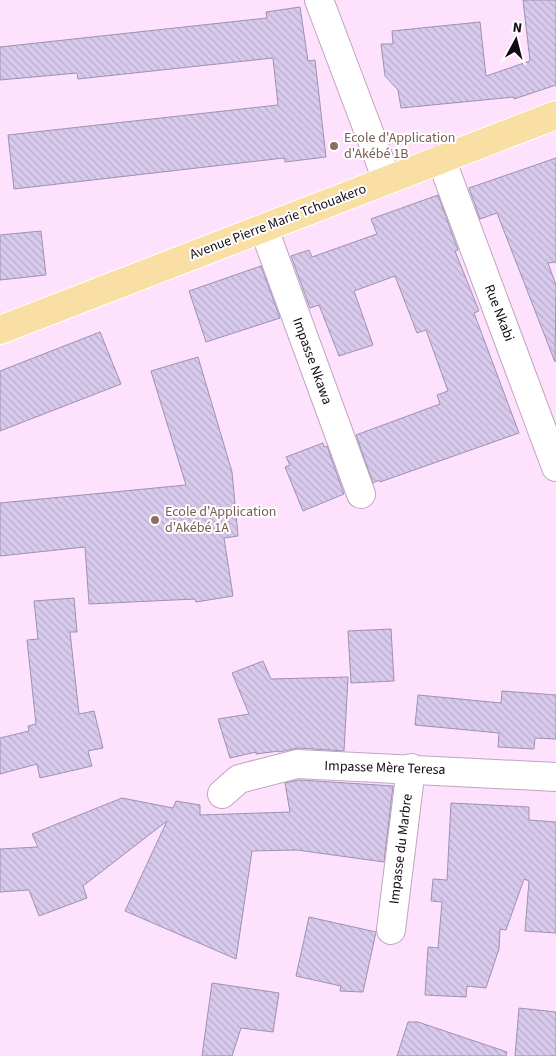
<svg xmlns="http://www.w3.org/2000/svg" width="556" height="1056" font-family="'Source Sans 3',sans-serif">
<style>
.building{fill:url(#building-back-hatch);stroke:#9e91b2}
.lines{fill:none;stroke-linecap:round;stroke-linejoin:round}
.minor-casing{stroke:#c1a5c0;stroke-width:30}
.major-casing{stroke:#fff;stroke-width:30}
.minor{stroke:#fff;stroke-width:28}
.major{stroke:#fadfa4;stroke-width:28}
.education-dot{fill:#8d6e63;stroke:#fff;stroke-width:2}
.labels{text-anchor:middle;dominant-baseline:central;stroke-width:4;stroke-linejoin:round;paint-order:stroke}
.education-label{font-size:14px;fill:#785e54;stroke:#fff;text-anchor:start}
.street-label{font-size:14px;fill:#130913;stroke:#fff}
</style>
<defs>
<pattern id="building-back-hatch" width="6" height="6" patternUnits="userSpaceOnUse" patternTransform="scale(1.25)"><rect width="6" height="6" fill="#d8caed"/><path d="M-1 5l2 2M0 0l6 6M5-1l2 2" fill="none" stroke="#b8acca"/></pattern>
</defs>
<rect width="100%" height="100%" fill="#fee1fd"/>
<path class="building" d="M523,0H556V85L514,99V97L401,108L398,90L385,76L381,44H393L392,31L480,22L486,76L530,61Z
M300,7L308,61L315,60L326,157L285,162L284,158L14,189L8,135L278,105L273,58L78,79L77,73L0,80V47L267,18L266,12Z
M556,158V262L548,263L556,285L555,362L497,213L480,219L469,188Z
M438,195L458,250L455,251L479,311L474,313L519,433L380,482L379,480L373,483L356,435L440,404L437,395L448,391L426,330L417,333L395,276L354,291L373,345L339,356L319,305L310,308L291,256L309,250L312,257L377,234L371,219Z
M41,231L46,275L0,280V235Z
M261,266L280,318L206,342L189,291Z
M100,332L121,384L0,431V371Z
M198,357L232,472L238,536L224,538L233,596L196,602L195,599L89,604L85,547L0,556V503L186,485L151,371Z
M323,443L324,447L327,446L344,494L303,511L285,467L290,465L286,457Z
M74,598L77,632H70L79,714L94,711L103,748L88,751L92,766L40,778L37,764L0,774V738L29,731L28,726L36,724L27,640L38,639L34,601Z
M391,629L394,681L351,683L348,631Z
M263,661L271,679L348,677L344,751L298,748L279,752V751L256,754V752L230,758L218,719L249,714L232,673Z
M502,691L556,695V739L535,738L534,749L498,747L499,733L415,725L418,695L501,703Z
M299,780L393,786L384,862L297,850L252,851L236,959L125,911L167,821L83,886L87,898L39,916L29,890L0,892V849L38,847L32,834L122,798L173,808L176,801L200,805V815L290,812L285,783Z
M451,803L529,807V820L556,822V933L525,931L529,881L524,879L506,930L500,929L499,949L486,988L467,986L466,997L425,995L428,947L438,948L442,902L431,901L433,879L447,880Z
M309,917L376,932L363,992L340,991L341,986L296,976Z
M212,983L279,993L273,1032L241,1028L232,1056H202Z
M519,1008L556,1012V1056H515Z
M408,1022H418L507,1052L506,1056H397Z"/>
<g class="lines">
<defs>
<path id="minor" d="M319,0L387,180
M441,159L556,467
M264,229L361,494
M222,794L239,779L297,764L556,777
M391,930L411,768"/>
<path id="major" d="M0,330L556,115"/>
</defs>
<use href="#minor" class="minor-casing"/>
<use href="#major" class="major-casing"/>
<use href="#minor" class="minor"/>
<use href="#major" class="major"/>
</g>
<g class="education-dot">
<circle cx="334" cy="146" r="5"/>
<circle cx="155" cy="520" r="5"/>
</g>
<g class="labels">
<g class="education-label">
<text x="344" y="138">Ecole d'Application<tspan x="344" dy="16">d'Akébé 1B</tspan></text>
<text x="165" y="512">Ecole d'Application<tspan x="165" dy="16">d'Akébé 1A</tspan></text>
</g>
<g class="street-label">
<text transform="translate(278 222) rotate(-21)">Avenue Pierre Marie Tchouakero</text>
<text transform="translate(499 313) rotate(69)">Rue Nkabi</text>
<text transform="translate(312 361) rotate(70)">Impasse Nkawa</text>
<text transform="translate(385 768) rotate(2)">Impasse Mère Teresa</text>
<text transform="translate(401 849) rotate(-83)">Impasse du Marbre</text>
</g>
</g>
<g transform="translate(516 40) rotate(7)" stroke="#ffffff" stroke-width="4" paint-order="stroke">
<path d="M0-4L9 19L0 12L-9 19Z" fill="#130913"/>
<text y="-8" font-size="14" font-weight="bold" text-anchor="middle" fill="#130913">N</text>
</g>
</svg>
